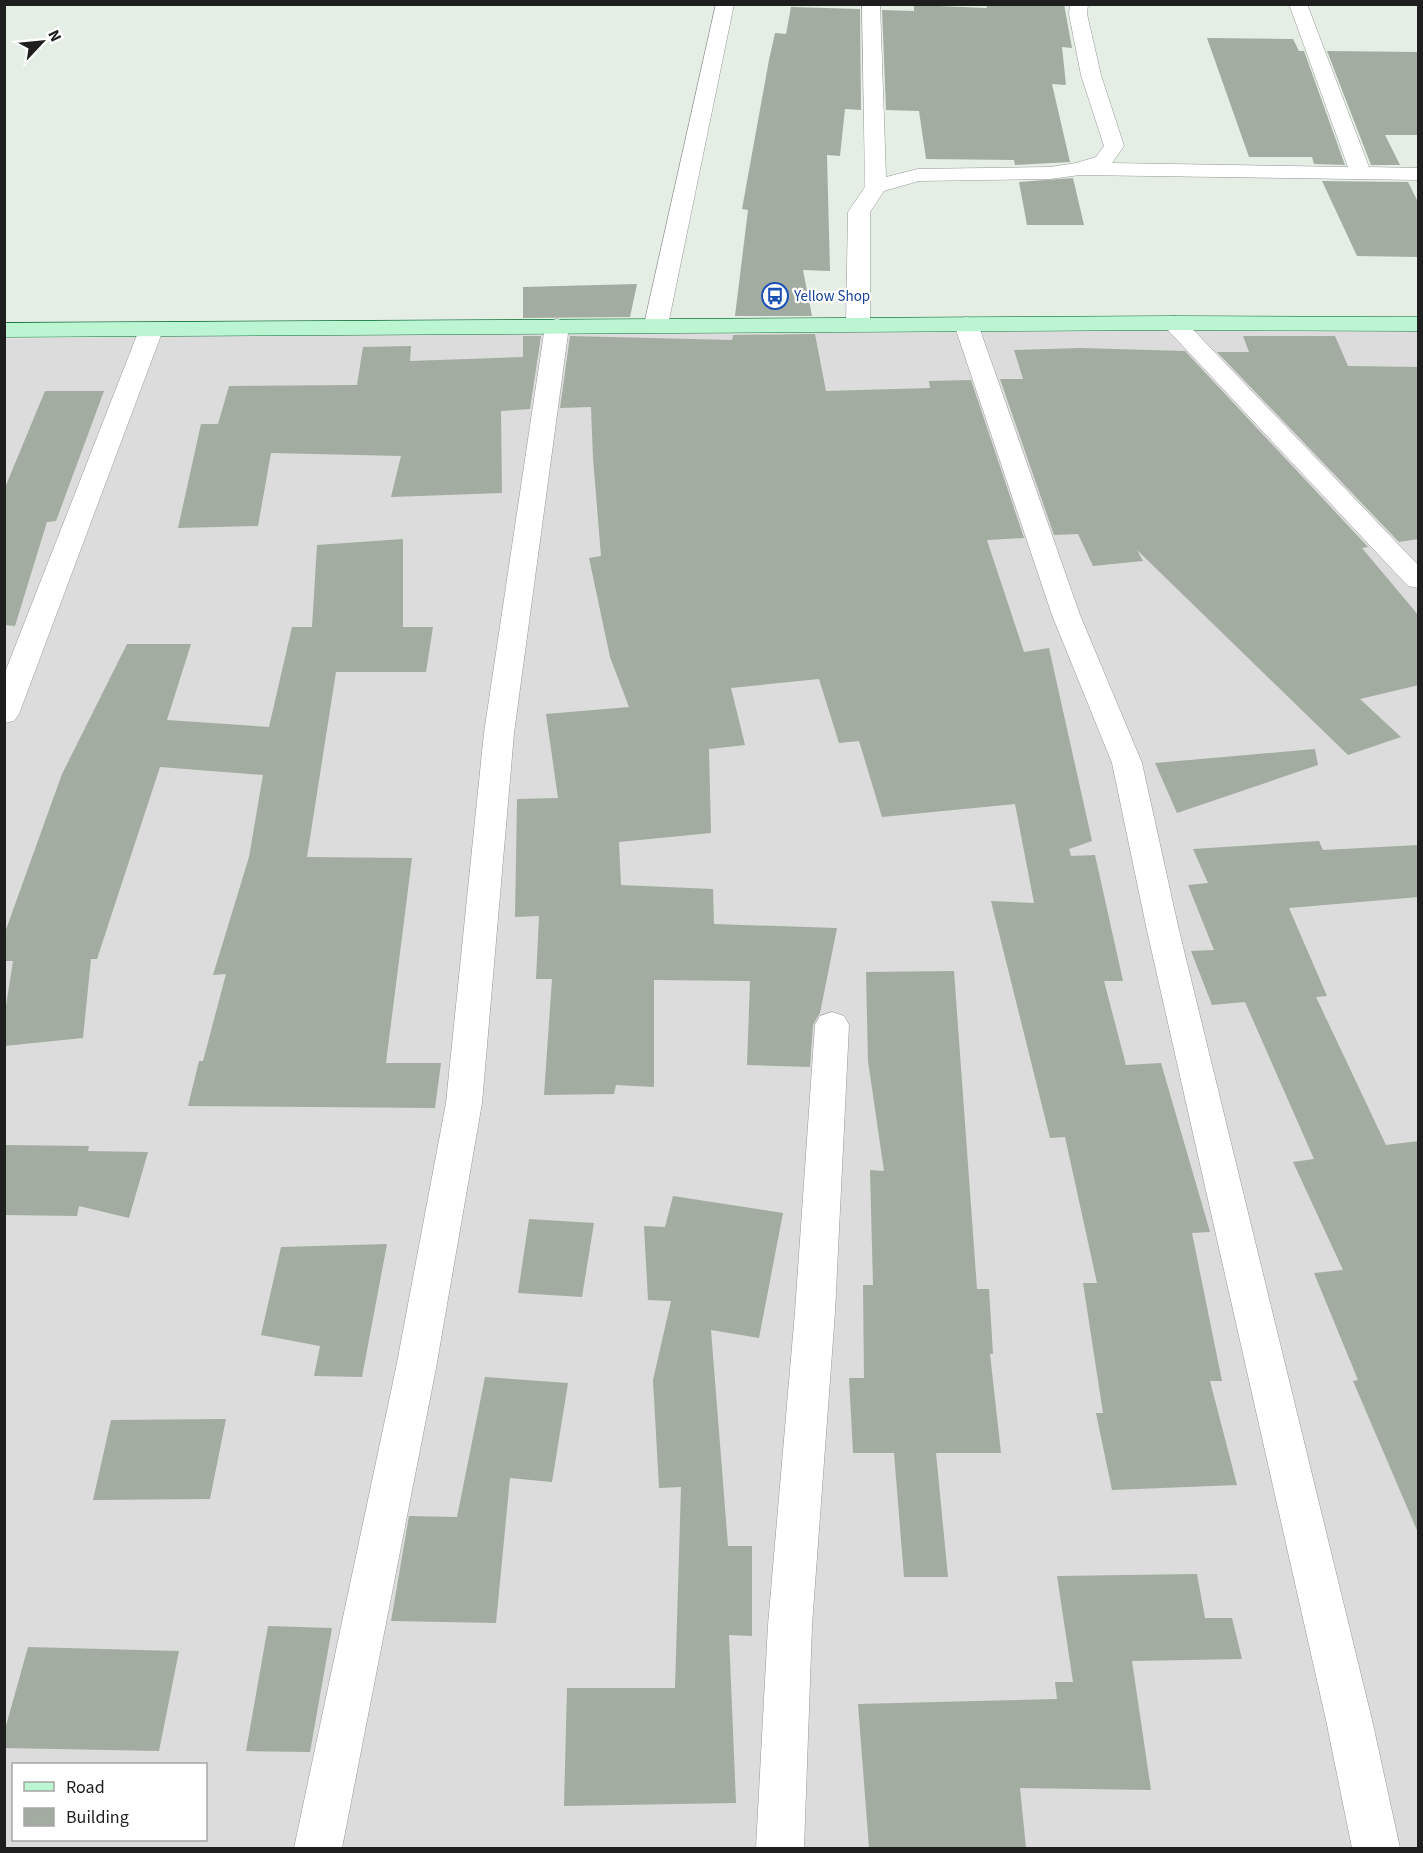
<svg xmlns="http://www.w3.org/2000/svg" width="1423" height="1853" font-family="'Source Sans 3',sans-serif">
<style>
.residential{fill:#dbdcdb;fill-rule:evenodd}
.building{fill:#a3aca0}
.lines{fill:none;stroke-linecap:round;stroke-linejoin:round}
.street-casing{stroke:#989898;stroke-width:1}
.secondary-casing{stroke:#0b6e36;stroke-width:1}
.street{fill:#fff;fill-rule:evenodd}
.secondary{fill:#bbf5d1;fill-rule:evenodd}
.labels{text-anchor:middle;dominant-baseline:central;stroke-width:4.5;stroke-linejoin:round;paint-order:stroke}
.far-transit-label{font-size:15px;fill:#164399;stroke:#fff;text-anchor:start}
</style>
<rect width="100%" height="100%" fill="#e4eee4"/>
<path class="residential" d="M858,324H1418V1848H5L4,339ZM14,1764H206V1840H14Z"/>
<path class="building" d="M986,4H1064L1072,48L1062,47L1066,85L1052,84L1070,162L1015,165L1014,160L926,159L919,111L886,110L882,10L914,11V5L987,8Z
M791,7L860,9L861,110L845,109L840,156L827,155L830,271L803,270L812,316H735L748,210L742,209L769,60L775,33L786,34Z
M1207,38L1293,39L1299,51H1304L1345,165L1314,164L1312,157H1249Z
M1327,51L1419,52V135H1385L1400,165H1371Z
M1073,178L1084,225H1027L1019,182Z
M1322,181L1408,182L1419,204V257L1357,256Z
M637,284L630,317L523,318V287Z
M815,334L826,391L930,388L929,381L971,380L1024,538L987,540L1024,652L1049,648L1092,841L1069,849L1071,856L1095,855L1123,981H1104L1126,1065L1161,1063L1210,1232L1192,1233L1222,1381H1210L1237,1485L1112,1490L1096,1413H1103L1083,1283H1097L1065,1137L1050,1138L991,901L1034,903L1015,804L882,817L859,741L839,743L819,679L731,688L745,745L709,749L711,833L619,842L621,885L713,889L714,924L837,928L820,1013L813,1025L810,1067L747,1065L750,981L654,980V1087L616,1085L614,1094L544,1095L552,979H536L539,916L515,917L517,799L558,798L546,714L629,707L610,657L589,558L601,556L593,458L591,407L560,408L570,336L732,340L733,335Z
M523,336H541L530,409L501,411L502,493L391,497L401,456L271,453L258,526L178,528L201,424H218L229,386L357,385L363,347L411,346L410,361L523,357Z
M1243,336H1335L1348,366L1419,367V539L1399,542L1217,352H1249Z
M1080,348L1185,351L1368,547L1362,548L1419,616V685L1360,699L1401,737L1348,755L1137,550L1143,561L1093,566L1078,534L1054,535L1000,379H1023L1014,350Z
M45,391H104L56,521L47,522L15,626L4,625V490Z
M403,539V627H433L426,672H336L307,857L412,858L386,1063H441L435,1108L188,1106L199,1061H203L226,974L213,975L249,857L263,775L160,767L97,959H91L83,1038L4,1046V1018L13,961H4V935L62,774L127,644H191L167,720L269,727L292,627H312L317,545Z
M1315,749L1318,765L1177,813L1155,763Z
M1319,841L1323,850L1419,845V897L1289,908L1327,996L1316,997L1386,1145L1419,1141V1535L1353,1381L1358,1380L1314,1273L1343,1270L1293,1162L1314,1159L1245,1002L1212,1005L1191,951L1214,950L1188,885L1208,883L1193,849Z
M954,971L977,1289H989L993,1354H990L1001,1453H936L948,1577H904L894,1453H853L849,1378H864L863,1285H873L870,1170L884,1171L868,1061L866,972Z
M4,1145L89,1146L88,1151L148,1152L129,1218L79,1206L77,1216L4,1215Z
M673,1196L783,1213L759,1338L711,1330L728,1546H752V1636L729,1635L736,1803L564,1806L567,1688H675L681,1487L659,1488L653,1380L671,1301L648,1300L644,1226L665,1227Z
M529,1219L594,1223L582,1297L518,1293Z
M387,1244L362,1377L314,1376L320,1346L261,1335L281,1247Z
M485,1377L568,1383L552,1482L510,1478L496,1623L391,1621L409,1516L457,1517Z
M226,1419L210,1499L93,1500L111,1420Z
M1197,1574L1205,1618H1232L1242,1659L1132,1661L1151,1790L1020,1788L1026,1848H869L858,1704L1057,1699L1055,1682H1073L1057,1576Z
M268,1626L332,1628L310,1752L246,1751Z
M28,1647L179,1651L159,1751L4,1748V1733Z"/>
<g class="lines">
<defs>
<path id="street" d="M716,4H734L668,325L664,330L656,332L648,330L644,325Z
M862,4H880L886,177L918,169L1050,167L1076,163L1096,157L1104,146L1081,75L1069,14L1070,4H1088L1087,14L1101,75L1124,146L1112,163L1348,167L1289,4H1307L1369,167L1418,168V180L1080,175L1050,179L919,181L884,191L870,212V324L866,329L858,331L850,329L846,324L848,212L865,187Z
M1174,316L1182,318L1418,565V588L1408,586L1166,328L1162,323L1166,318Z
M966,317L974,319L978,324L1080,615L1142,763L1178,926L1372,1720L1400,1848H1352L1326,1720L1146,926L1112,763L1052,615L954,324L958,319Z
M557,319L565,321L569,326L514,733L482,1103L436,1368L342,1848H294L396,1368L446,1103L484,733L545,326L549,321Z
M151,323L159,325L163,330L19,714L14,721L4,723V675L139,330L143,325Z
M832,1012L844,1016L849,1025L835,1312L812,1625L804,1848H756L768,1625L795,1312L815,1025L820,1016Z"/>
<path id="secondary" d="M1174,316L1418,317V331L1174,330L4,337V323Z"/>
</defs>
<use href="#street" class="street-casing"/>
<use href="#secondary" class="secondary-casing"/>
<use href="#street" class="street"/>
<use href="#secondary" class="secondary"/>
</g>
<defs>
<symbol id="bus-ring" viewBox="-11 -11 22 22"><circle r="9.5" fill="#fff" stroke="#1a4fb4" stroke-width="1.5"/><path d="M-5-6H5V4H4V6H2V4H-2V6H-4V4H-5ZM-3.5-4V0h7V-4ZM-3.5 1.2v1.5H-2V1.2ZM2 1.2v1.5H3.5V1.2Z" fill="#1a4fb4"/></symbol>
</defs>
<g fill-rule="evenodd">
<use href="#bus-ring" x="760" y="281" width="30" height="30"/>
</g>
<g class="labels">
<g class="far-transit-label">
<text x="794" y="296">Yellow Shop</text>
</g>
</g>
<rect width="1423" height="1853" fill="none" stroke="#1e1e1e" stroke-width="12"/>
<rect x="12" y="1763" width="195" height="78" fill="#ffffff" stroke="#a5a5a5" stroke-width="1.5"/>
<rect x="24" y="1782" width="30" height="9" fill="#bbf5d1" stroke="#a5a5a5" stroke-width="1.5"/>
<text x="66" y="1793" font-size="18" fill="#1e1e1e">Road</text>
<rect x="24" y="1808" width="30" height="18" fill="#a3aca0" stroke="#a5a5a5" stroke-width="1.5"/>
<text x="66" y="1823" font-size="18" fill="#1e1e1e">Building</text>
<g transform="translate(42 42) rotate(64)" stroke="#ffffff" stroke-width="4.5" paint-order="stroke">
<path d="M0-4.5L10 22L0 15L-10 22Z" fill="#1e1e1e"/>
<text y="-9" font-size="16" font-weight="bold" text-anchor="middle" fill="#1e1e1e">N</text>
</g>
</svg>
